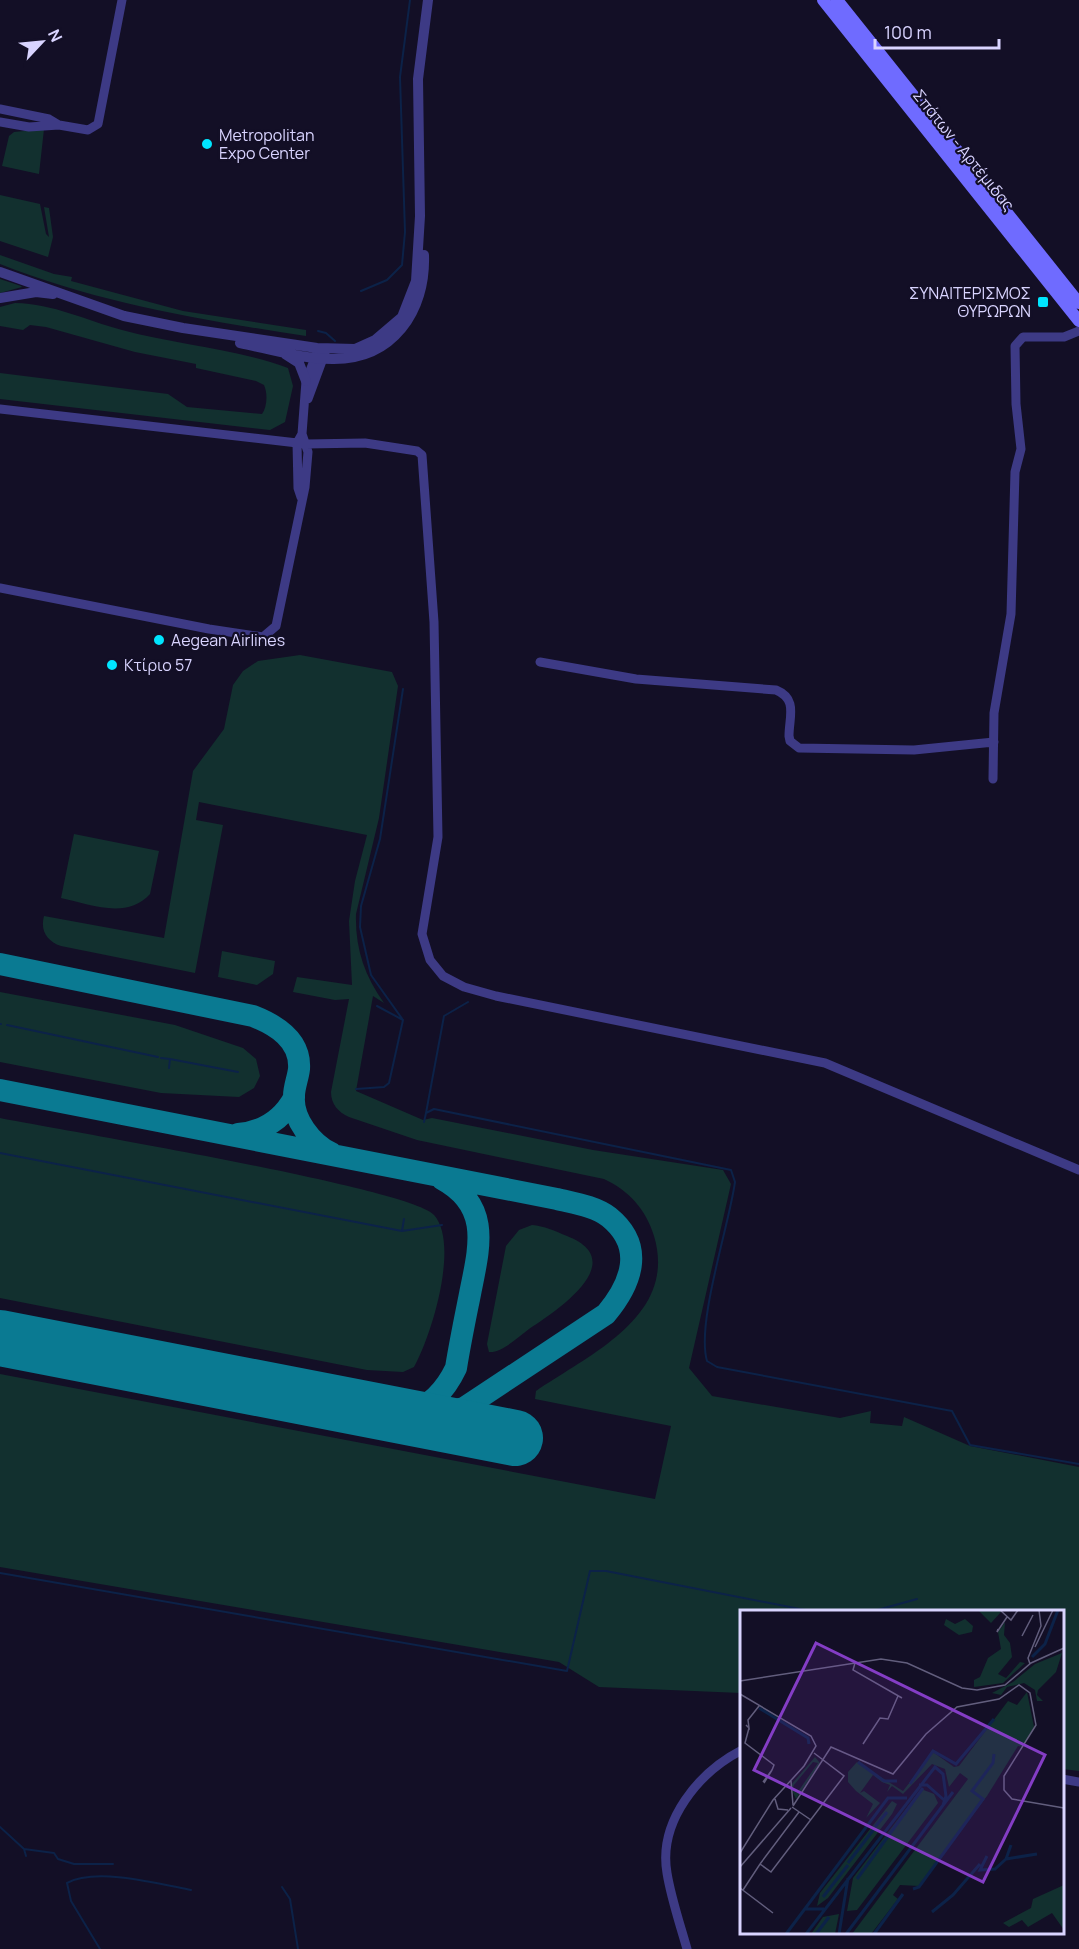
<svg xmlns="http://www.w3.org/2000/svg" width="1079" height="1949" font-family="Manrope,sans-serif">
<style>
.green{fill:#12302f}
.lines{fill:none;stroke-linecap:round;stroke-linejoin:round}
.stream{stroke:#0c2248;stroke-width:2}
.taxiway{stroke:#0a7a92;stroke-width:22}
.runway{stroke:#0a7a92;stroke-width:56}
.minor{stroke:#3d3a85;stroke-width:9}
.tertiary{stroke:#3d3a85;stroke-width:10}
.secondary{stroke:#6f6bff;stroke-width:12}
.poi-dot{fill:#00e5ff;stroke:#130f26;stroke-width:2}
.labels{text-anchor:middle;dominant-baseline:central;stroke-width:4.5;stroke-linejoin:round;paint-order:stroke}
.poi-label{font-size:16px;fill:#d9d4ff;stroke:#130f26;text-anchor:start}
.street-label{font-size:16px;fill:#d9d4ff;stroke:#130f26}
.inset-river{fill:none;stroke:#0c2248;stroke-width:3}
.inset-road{fill:none;stroke:#625e7d;stroke-width:1.5}
.view{fill:#843dc5;fill-opacity:0.15;stroke:#843dc5;stroke-width:3}
.inset-edge{fill:none;stroke:#d9d4ff;stroke-width:3}
</style>
<rect width="100%" height="100%" fill="#130f26"/>
<path class="green" d="M44,129L39,174L2,166L9,136L14,132Z
M0,195L40,204L46,234L49,237L44,207L49,208L53,237L48,257L0,241Z
M0,255L54,274L72,277L71,281L183,311L306,330V336C202,320 98,303 0,264Z
M0,279L21,286L22,287L0,293Z
M15,303C54,304 85,320 122,330C177,345 234,348 288,368L293,386L285,422L270,430L0,399V373L168,394L187,407L262,414C267,407 268,394 264,385L256,381L196,368V364L135,352L46,327L30,325L23,330L0,326V307Z
M300,655L392,672L398,686L379,818L356,914C355,947 364,975 384,1003L373,996L356,1091L423,1120L432,1118L593,1150L723,1170L731,1184L689,1368L712,1396L840,1418L871,1411L870,1423L902,1426L904,1417L970,1446L1079,1467V1771L1063,1769L1062,1612H742L741,1693L599,1687L559,1662L0,1567V1374L655,1499L671,1426L535,1399L536,1391C590,1354 678,1316 654,1236C646,1209 628,1190 604,1179L417,1140L349,1117C338,1112 331,1104 331,1092L349,999L335,1000L293,992L297,977L352,985L349,921L355,881L367,835L199,802L196,820L223,825L195,973L61,946C47,941 40,931 44,916L164,938L193,771L224,729L233,685L243,671L258,661Z
M74,834L159,851L150,894C127,920 89,904 61,898Z
M222,951L275,961L273,974L257,985L218,977Z
M0,992L175,1025L243,1048L256,1059L260,1076L254,1088L239,1097L161,1093L0,1062Z
M0,1118C60,1130 410,1188 434,1215C460,1244 431,1337 414,1367L403,1372L367,1370L0,1298Z
M532,1225C544,1226 555,1231 567,1236C631,1261 558,1310 529,1329C518,1337 502,1353 489,1352L487,1344L506,1246L519,1230Z"/>
<g class="lines">
<path class="stream" d="M361,291L387,280L402,265L405,232L400,77L410,0
M318,331L326,333L335,341
M403,1020L371,975L360,927L361,906L380,839L403,689
M0,1024H1
M7,1025L158,1057
M161,1058L170,1059L169,1068
M170,1059L238,1072
M356,1089L384,1087L389,1083L403,1020L377,1006
M426,1113L444,1016L468,1002
M424,1122L426,1113L434,1109L731,1170L735,1182C729,1226 696,1323 707,1361L717,1367L952,1411L970,1445L1079,1464
M0,1153L402,1231L442,1225
M402,1231L404,1219
M0,1573L567,1671L590,1571H606L815,1612
M870,1612L917,1599
M0,1827L24,1849L54,1853L58,1859L74,1864H113
M24,1849L26,1856
M282,1887L290,1899L298,1949
M100,1949L71,1901L67,1883C96,1867 160,1884 191,1890"/>
<path class="taxiway" d="M0,964L253,1016C276,1025 301,1040 299,1069C298,1078 294,1087 294,1096C292,1119 312,1144 331,1153
M0,1090L557,1199C573,1203 595,1206 609,1217C646,1247 631,1284 606,1314L464,1408L433,1416L392,1414
M238,1134C262,1132 282,1120 294,1098
M409,1412C432,1406 446,1389 456,1368C460,1343 465,1319 470,1294C479,1248 492,1206 442,1179"/>
<path class="runway" d="M0,1338L515,1438"/>
<path class="minor" d="M0,109L49,119L59,125L29,127L0,122
M59,125L88,130L98,124L122,0
M308,399L325,353
M0,409L306,444L365,443L417,451L422,455L434,622L438,837L422,934L430,960L443,976L464,987L496,996L825,1063L1079,1170
M301,497L298,488L297,443L302,434L306,381L317,353
M0,588L209,629L263,637L276,626L305,487L308,452L302,434
M540,662L636,679L776,690C798,699 789,717 789,736L790,741L799,748L914,750L994,742
M993,779L994,713L1011,614L1015,472L1021,449L1016,404L1015,346L1023,337H1064L1079,331
M1062,1779L1079,1782
M687,1949C680,1924 671,1898 667,1873C658,1821 699,1772 742,1750"/>
<path class="tertiary" d="M0,272L124,316L183,328L317,348L355,349L375,340L402,317L416,281L420,216L418,79L428,0
M0,298L36,292L53,294
M240,343C269,349 302,359 332,359C393,360 426,311 424,255
M285,354L299,363L306,381"/>
<path class="secondary" d="M823,0L1079,321
M837,0L1079,303"/>
</g>
<g class="poi-dot">
<circle cx="207" cy="144" r="6"/>
<rect x="1037" y="296" width="12" height="12" rx="3"/>
<circle cx="159" cy="640" r="6"/>
<circle cx="112" cy="665" r="6"/>
</g>
<g class="labels">
<g class="poi-label">
<text x="219" y="135">Metropolitan<tspan x="219" dy="18">Expo Center</tspan></text>
<text x="1031" y="293" text-anchor="end">ΣΥΝΑΙΤΕΡΙΣΜΟΣ<tspan x="1031" dy="18">ΘΥΡΩΡΩΝ</tspan></text>
<text x="171" y="640">Aegean Airlines</text>
<text x="124" y="665">Κτίριο 57</text>
</g>
<g class="street-label">
<text transform="translate(964 150) rotate(51)">Σπάτων - Αρτέμιδας</text>
</g>
</g>
<g transform="translate(740 1610)">
<rect width="324" height="324" fill="#130f26"/>
<path d="M238,0H259L261,2L251,13ZM206,9L215,14L225,9L233,16L232,22L219,25L204,15ZM265,12L264,25L270,33L272,47L258,64L266,68L280,52L285,53L263,73L234,77V70L240,67L248,48L261,39L258,22ZM322,43L316,62L298,80L297,85L303,91H297L295,80L284,73L267,77L261,85L252,83L273,72L295,54ZM287,82L294,117L283,137L278,136L247,186L179,276L160,275L153,285L158,289L131,324H112L228,169L220,163L209,177L205,159L192,154L163,184L152,176L147,182L150,175L142,172L133,165L120,183L124,181L140,193L126,208L133,194L116,181L108,172V162L117,152L163,181L193,142L214,157L219,156L268,91L277,95ZM75,147L80,153L56,189L50,176ZM73,152L78,153L57,183L52,180L54,175ZM181,179L194,184L198,193L117,300L107,301L113,268ZM152,191L157,194L152,204L88,288L77,296L80,283ZM324,275V320L312,303L288,317L282,310L269,317L263,313L291,298L293,289ZM99,304L95,324H71L83,307Z" fill="#12302f" fill-rule="evenodd"/>
<path class="inset-river" d="M292,47L305,34L318,0M19,98L68,128L69,134M118,152L144,171H157M170,174L193,141L216,154L254,109M179,175H187L204,190M135,217L147,202M271,235L266,249L297,244M247,246L240,260L255,259L266,249M108,253L134,219M117,269L183,178M173,279L179,277L243,189L232,181L253,153L254,144M83,287L108,255M65,299H84M192,302L213,285L240,254M46,324L148,188H167M66,324L195,157L203,164L206,186L203,195M76,324L89,307M99,324L108,268M106,324L213,182M134,324L163,284"/>
<path class="inset-road" d="M260,0L271,10L278,0M258,19L257,22L267,7M282,26L293,5M295,37L313,0M115,53L113,60L162,88M290,54L288,48L301,16L299,0M0,71L141,49L167,53L222,78L237,80L265,75L291,53L324,38M0,84L71,126L76,136L64,156L33,190L0,243M6,115L9,118L8,110L19,96M9,118L5,133L34,155L32,160M123,134L140,108L148,109L158,86M51,171L53,195M23,172L32,160L24,173M35,189L38,199L48,200M53,196L91,137L153,164L186,124L217,97L259,89L279,75L290,83L296,115L264,166V180L272,189L324,198M52,197L71,210M20,254L59,202M0,257L51,198M0,278L33,303M3,280L20,254L31,262L104,166L74,143"/>
<path class="view" d="M76,33L305,145L243,272L14,160Z"/>
<rect width="324" height="324" class="inset-edge"/>
</g>
<g transform="translate(42 42) rotate(64)" stroke="#130f26" stroke-width="4.5" paint-order="stroke">
<path d="M0-4.5L10 22L0 15L-10 22Z" fill="#d9d4ff"/>
<text y="-9" font-size="16" font-weight="bold" text-anchor="middle" fill="#d9d4ff">N</text>
</g>
<path d="M875 39v9h124v-9" fill="none" stroke="#d9d4ff" stroke-width="3"/>
<text x="884" y="39" font-size="18" fill="#d9d4ff" stroke="#130f26" stroke-width="4.5" paint-order="stroke">100 m</text>
</svg>
